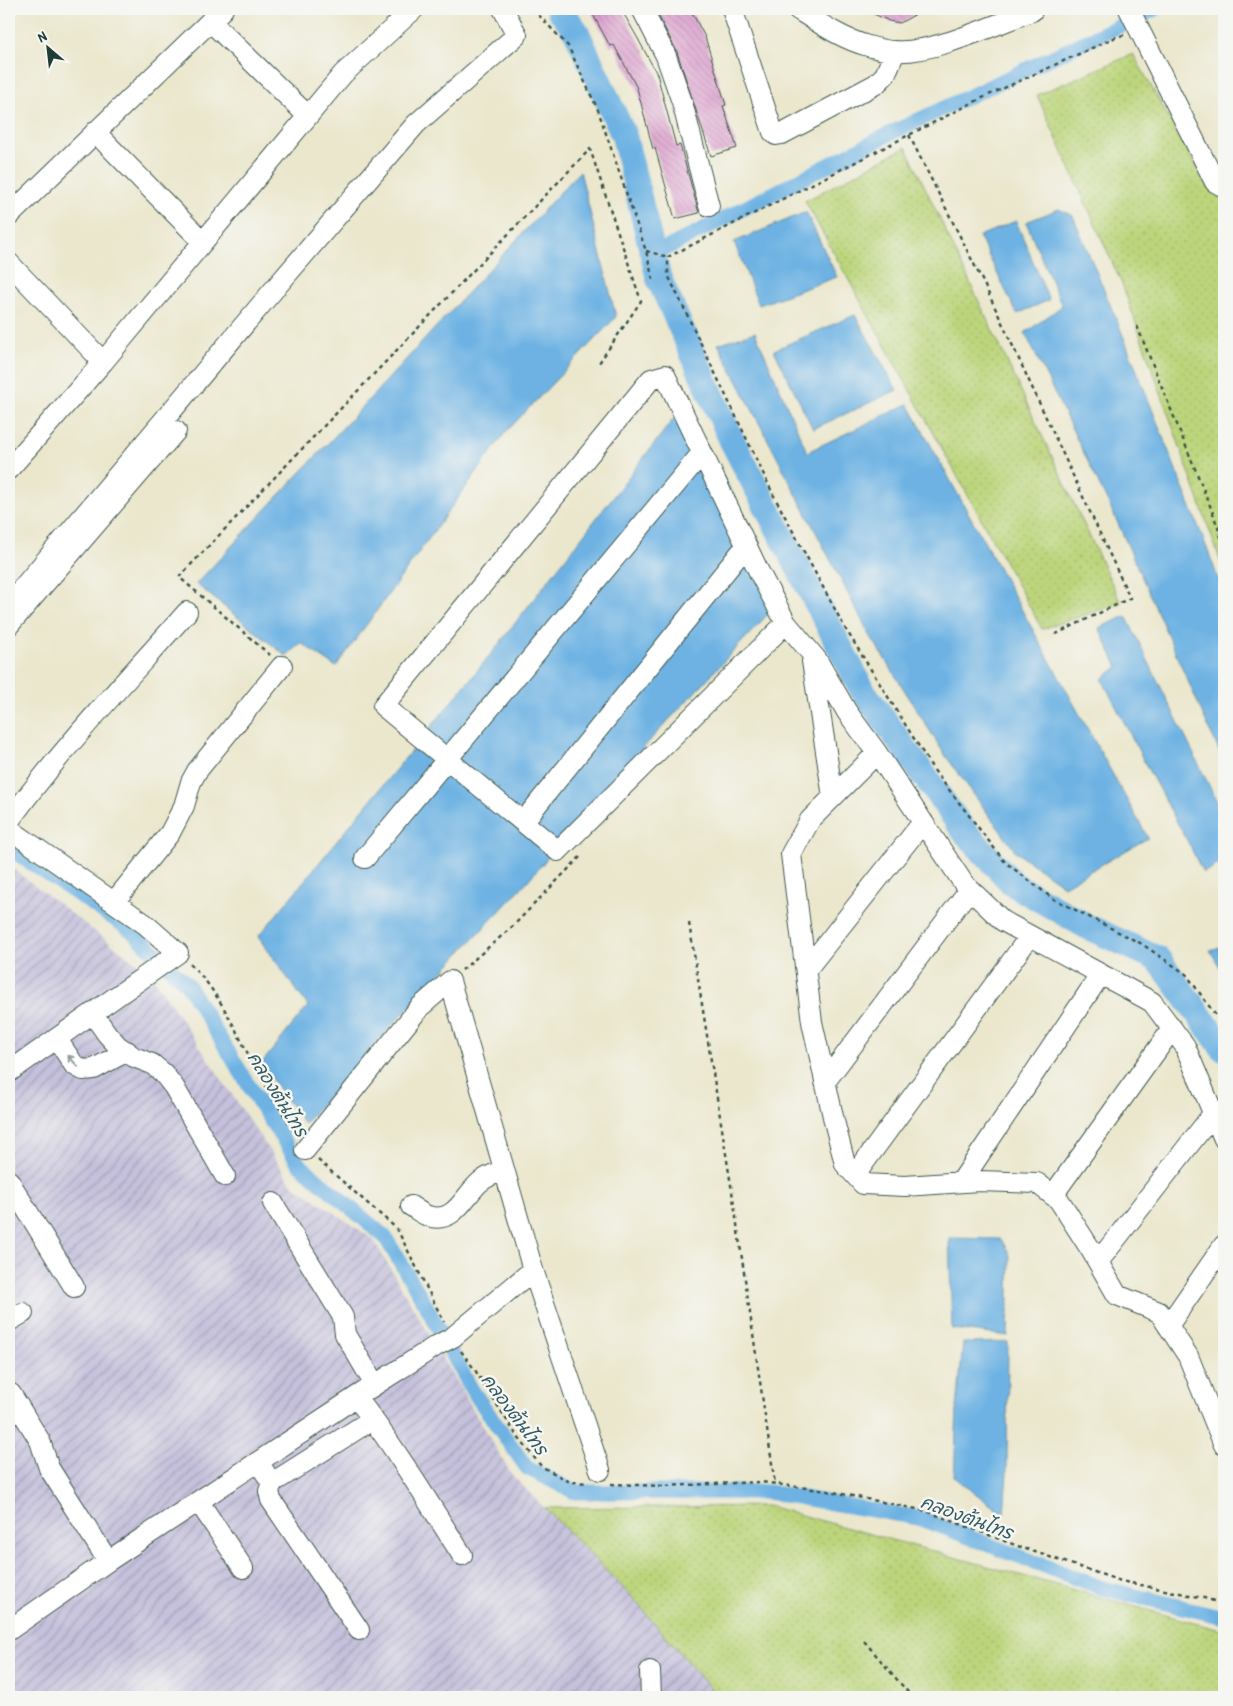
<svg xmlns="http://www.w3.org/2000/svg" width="1233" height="1706" font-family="'Patrick Hand','Playpen Sans Thai',sans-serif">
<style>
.industrial{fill:url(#industrial-furrows)}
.grass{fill:url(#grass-dots);stroke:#6e8958}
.water{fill:#6db2e3;stroke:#46788c}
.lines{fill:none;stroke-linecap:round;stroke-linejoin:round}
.canal{stroke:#6db2e3;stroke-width:15}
.river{stroke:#6db2e3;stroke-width:26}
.building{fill:url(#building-back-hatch)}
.minor-casing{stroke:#3e564b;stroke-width:22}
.path{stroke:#3e564b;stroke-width:2.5;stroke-dasharray:4 4;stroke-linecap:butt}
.minor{stroke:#fff;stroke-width:20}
.oneway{stroke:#8f9e9a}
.labels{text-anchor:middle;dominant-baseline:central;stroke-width:5;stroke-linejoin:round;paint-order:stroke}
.water-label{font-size:18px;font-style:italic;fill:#325a60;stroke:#f6f6f2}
</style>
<defs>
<pattern id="industrial-furrows" width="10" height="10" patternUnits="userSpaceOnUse" patternTransform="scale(1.25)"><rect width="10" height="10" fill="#c5c0db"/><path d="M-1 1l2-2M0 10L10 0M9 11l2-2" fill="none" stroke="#9f9db2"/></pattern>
<pattern id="grass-dots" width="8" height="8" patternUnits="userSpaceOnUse" patternTransform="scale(1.25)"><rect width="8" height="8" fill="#bcd57b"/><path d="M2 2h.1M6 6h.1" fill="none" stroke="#a1b86b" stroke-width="1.8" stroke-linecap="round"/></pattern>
<pattern id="building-back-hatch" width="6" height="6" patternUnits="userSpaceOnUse" patternTransform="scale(1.25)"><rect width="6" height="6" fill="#db9acc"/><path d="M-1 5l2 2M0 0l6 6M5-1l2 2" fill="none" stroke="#b17fa6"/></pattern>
</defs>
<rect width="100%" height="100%" fill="#f6f6f2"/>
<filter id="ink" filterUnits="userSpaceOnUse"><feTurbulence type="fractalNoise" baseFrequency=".02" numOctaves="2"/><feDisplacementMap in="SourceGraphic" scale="10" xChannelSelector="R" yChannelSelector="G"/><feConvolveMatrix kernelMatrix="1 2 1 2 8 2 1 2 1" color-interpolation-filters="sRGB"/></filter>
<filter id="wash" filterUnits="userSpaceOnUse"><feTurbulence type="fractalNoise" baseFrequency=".0096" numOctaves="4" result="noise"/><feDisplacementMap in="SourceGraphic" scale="20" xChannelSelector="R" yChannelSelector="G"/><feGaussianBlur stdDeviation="1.12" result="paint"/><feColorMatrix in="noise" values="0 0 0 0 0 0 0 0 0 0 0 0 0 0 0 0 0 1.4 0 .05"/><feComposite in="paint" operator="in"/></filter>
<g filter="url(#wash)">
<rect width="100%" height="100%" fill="#ebe7cd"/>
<path class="industrial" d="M9,866L151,974L292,1184L373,1239L511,1474L632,1597L718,1697H9Z"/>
<path class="grass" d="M1133,54L1208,187L1224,195V571L1122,284L1037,95Z
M906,147L1121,603L1042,629L805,201Z
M768,1506L1224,1631V1697H718L632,1597L545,1508Z"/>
<path class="water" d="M580,171L616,317L505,433L336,667L301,643L286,656L196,584L365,404Z
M1059,209L1073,216L1120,328L1210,556L1224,596V762L1116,519L1025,333L1062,306L1026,222Z
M806,212L837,277L759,305L734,242Z
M1016,221L1049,300L1017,314L979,236Z
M855,315L897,390L813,429L774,350Z
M755,332L807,452L908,404L1148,838L1064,886L1016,852L945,755L868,632L718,344Z
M675,417H690L741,509L786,595L653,737L524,885L379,1039L304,1124L261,1064L308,1006L258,937L495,649Z
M1126,616L1224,816V861L1203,873L1189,844L1150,773L1102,679L1118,667L1099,628Z
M1224,946V974L1210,950Z
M949,1238L1001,1239L1010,1255L1008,1336L952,1329Z
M1008,1342L1007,1472L1004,1515L954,1477L957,1408L963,1343Z"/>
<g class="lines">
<path class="canal" d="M653,255L893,132L1155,9
M9,848L132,931L187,984L265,1112L299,1164L385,1237L423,1300L472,1390L527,1468L575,1492H768L919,1518L1102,1588L1224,1617"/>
<path class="river" d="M559,9L576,31L624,136L659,279L732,441L863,691L965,832L1013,884L1086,926L1158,959L1224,1049"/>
</g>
<g id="blocks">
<path class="building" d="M590,9H621L637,37L657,74L676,146L680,145L699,213L675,219L655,148L653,149L637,88L614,45L610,46Z
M655,9H690L705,37L726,105L723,106L737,148L711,156L677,52Z
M863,9H925L900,23L889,21Z"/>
</g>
</g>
<g filter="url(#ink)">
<use href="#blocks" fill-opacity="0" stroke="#3e564b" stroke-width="1"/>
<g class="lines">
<defs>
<path id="minor" d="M642,9L666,56L682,102L709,206
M732,9L773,132L776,135L782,134L876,84L885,75L895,52
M797,9C819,23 842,39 868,46C876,48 885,51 894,51C930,55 996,24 1032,11
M1129,9L1215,182L1224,187
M210,21L308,116
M95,132L203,242
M9,216L223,9
M9,263L103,362L9,469
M103,362L343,74L414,9
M9,604L265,300L416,124L517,35L503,9
M786,623L558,851L383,706L651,379L665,375L759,572L786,623L817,660L847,712L877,753L810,820L791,854L812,1022L834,1121L845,1164L863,1184L905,1186L979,1181L1037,1183L1059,1200L1091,1250L1117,1295L1159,1312L1188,1356L1224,1445
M9,625L176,431
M812,661L833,797
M877,753L964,884L1003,921L1152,1002L1185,1046L1224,1139
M9,821C63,747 126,681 187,612
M523,822L746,546
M9,829L145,924L178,953L9,1072
M365,858L702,453
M114,902L170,833L184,806L191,782L197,771L282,666
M806,970L923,822
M93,1014L107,1034L118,1046L134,1057L152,1064L163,1073L174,1087L225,1176
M57,1039L74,1065L83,1070L94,1069L127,1051
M825,1082L969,890
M305,1150L420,1007L450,981L533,1270L600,1470
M855,1175L1030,936
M9,1181L74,1287
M961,1182L1101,974
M1053,1195L1172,1029
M273,1203L343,1317L345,1334L375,1385
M411,1206C416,1209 422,1214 428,1216C454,1225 464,1196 480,1182C487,1176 496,1173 504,1170
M1098,1262L1213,1114
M9,1321L23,1313
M1168,1326L1224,1245
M11,1394L40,1441L49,1468L108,1561
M356,1397C395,1447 428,1502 462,1555
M258,1462L272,1483L269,1491L271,1500L359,1630
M272,1483L373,1419
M199,1502L243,1568
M9,1630L108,1561L356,1397L436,1346L453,1337L533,1270
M650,1671L651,1697"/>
</defs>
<use href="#minor" class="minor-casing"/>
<path class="path" d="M533,9L568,46L598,110L646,251L653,280
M1124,35L1116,37L980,99L668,257V275L775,498L845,628L933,769L1005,862L1052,898L1142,944L1186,974L1224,1027
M909,135L984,284L1130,598L1054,635
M646,251L668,257
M1137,326L1213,513L1224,546
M270,655L179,577L590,149L641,301L599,363
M689,923L734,1204L775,1484
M190,964C223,995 239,1040 261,1078C272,1097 284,1115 295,1133
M462,970L512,927L580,857
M318,1160L397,1229L444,1322
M461,1351L475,1370L517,1436L541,1466L570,1482L588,1483
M611,1484L663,1486L761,1482L828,1491L926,1511L1023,1548L1121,1581L1204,1598L1224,1604
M864,1641L912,1697"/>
<use href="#minor" class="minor"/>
</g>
<defs><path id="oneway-shaft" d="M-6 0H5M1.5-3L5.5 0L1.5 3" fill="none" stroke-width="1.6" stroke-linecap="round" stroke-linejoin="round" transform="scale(1.25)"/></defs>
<use class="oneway" href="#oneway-shaft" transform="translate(73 1061) rotate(-131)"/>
</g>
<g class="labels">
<g class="water-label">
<text transform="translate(278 1094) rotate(58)">คลองต้นไทร</text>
<text transform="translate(515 1414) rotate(53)">คลองต้นไทร</text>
<text transform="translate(967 1517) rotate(20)">คลองต้นไทร</text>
</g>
</g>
<rect width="1233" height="1706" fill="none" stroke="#f6f6f2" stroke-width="30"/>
<g transform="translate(48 48) rotate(332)" stroke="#f6f6f2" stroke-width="4" paint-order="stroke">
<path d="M0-4L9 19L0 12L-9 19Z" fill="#1f3d34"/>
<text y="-8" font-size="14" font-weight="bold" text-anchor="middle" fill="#1f3d34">N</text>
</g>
</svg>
